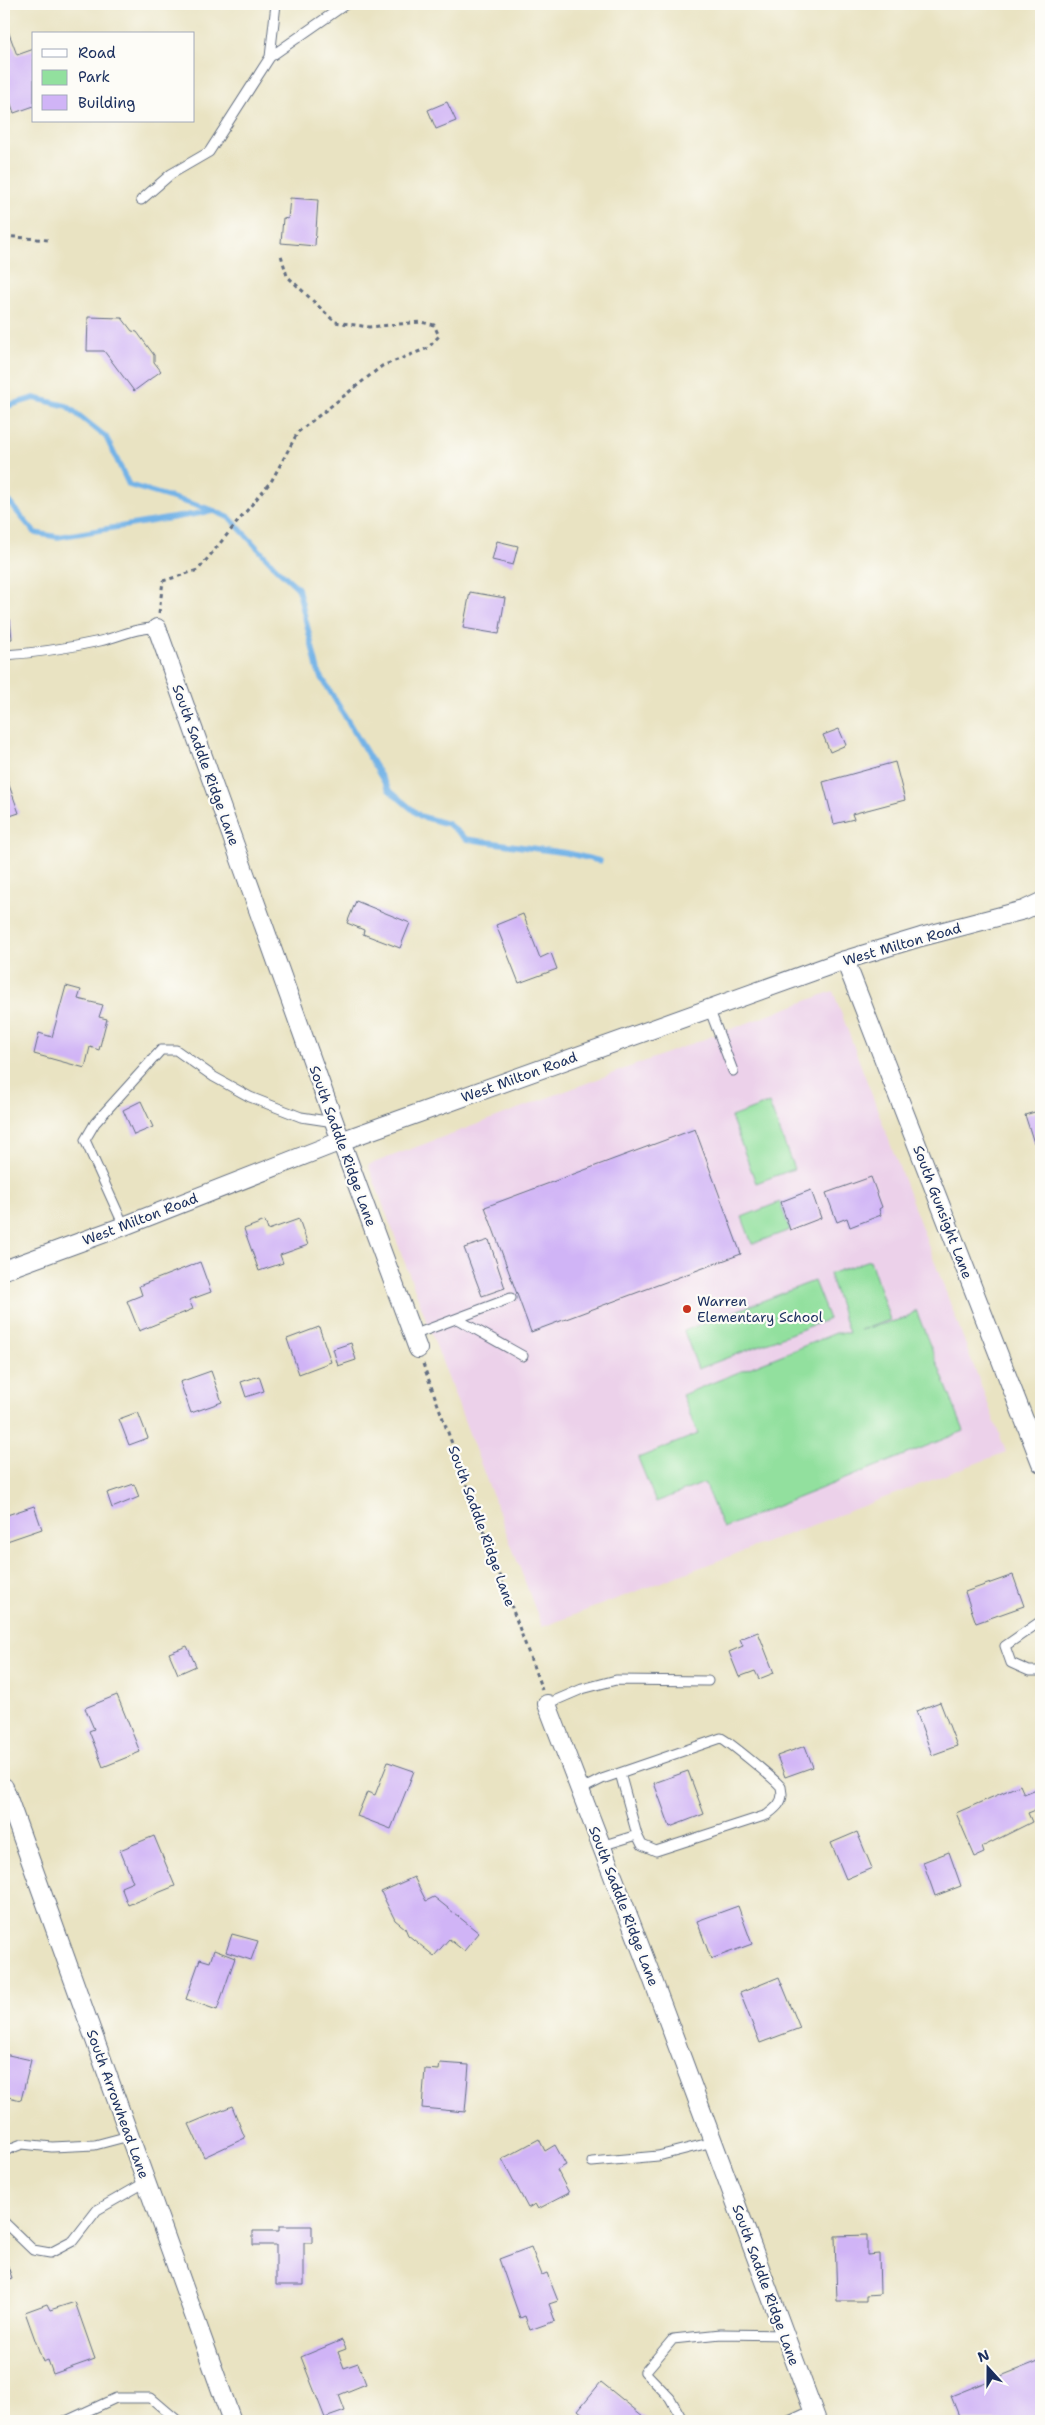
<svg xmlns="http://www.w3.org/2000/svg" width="1045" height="2425" font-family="'Shantell Sans',sans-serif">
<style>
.built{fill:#ecd1ea}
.green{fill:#92e09e;stroke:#56887e}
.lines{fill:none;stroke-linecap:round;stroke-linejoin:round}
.stream{stroke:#73b3e7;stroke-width:5.5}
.building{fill:#d0b4f6}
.service-casing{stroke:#636e81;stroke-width:11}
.minor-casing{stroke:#636e81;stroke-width:20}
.path{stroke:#636e81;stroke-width:3;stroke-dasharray:4 4;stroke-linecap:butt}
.service{stroke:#fff;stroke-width:9}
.minor{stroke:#fff;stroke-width:18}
.poi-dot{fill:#c8321e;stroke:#fdfcf7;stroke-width:2}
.labels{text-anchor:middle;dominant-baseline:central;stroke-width:4.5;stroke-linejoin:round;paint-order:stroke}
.street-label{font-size:14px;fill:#1b2f5e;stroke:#fdfcf7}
.poi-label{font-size:14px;fill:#1b2f5e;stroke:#fdfcf7;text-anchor:start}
</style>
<rect width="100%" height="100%" fill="#fdfcf7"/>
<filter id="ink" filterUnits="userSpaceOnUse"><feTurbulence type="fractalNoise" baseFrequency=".02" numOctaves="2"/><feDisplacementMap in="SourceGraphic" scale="10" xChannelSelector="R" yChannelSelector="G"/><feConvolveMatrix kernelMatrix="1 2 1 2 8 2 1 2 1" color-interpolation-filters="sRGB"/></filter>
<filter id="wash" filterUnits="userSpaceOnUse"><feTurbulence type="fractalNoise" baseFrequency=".0096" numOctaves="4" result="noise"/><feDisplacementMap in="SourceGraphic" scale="20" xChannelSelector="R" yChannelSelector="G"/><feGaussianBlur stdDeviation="1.12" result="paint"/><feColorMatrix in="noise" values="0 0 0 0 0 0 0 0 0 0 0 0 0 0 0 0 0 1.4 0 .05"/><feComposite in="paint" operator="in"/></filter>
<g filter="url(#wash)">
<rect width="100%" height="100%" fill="#e9e3c2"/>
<path class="built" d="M833,991L1006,1452L542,1627L368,1165Z"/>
<path class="green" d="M769,1103L794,1169L756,1183L731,1117Z
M780,1202L790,1230L752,1244L742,1217Z
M870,1260L890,1320L860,1330L906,1318L916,1310L964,1431L723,1528L704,1483L656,1502L638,1458L698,1434L682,1395L836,1333H849L829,1274Z
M814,1281L829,1319L698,1369L684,1331Z"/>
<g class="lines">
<path class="stream" d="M4,407L34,398L67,406L106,437L129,485L212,510
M4,496L35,533L58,537L214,511L230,518L275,567L298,588L318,671L389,790L420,816L448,824L466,839L567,853L600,861"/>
</g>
<g id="blocks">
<path class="building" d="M7,28L17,55L34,49V106L14,113L4,84V29Z
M447,102L456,121L436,129L428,110Z
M290,198L318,200L315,246L281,243L283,218L288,219Z
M88,317L122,318L132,331L137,332L154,355V362L161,371L134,391L104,351H87Z
M497,541L518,546L513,565L492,560Z
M470,592L505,598L499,634L463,628Z
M10,619L12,639L4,640V620Z
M839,729L846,745L830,752L823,735Z
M895,762L905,800L852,814L854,819L834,824L823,782Z
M4,771L19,813L4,818Z
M356,901L410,923L400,948L363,934L364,930L347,923Z
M523,914L540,958L551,953L557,969L519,983L496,925Z
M66,986L81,990L78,999L103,1005L99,1017L107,1019L99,1050L90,1047L85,1068L34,1054L39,1033L52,1037Z
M141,1101L153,1127L134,1135L123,1110Z
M1041,1110V1140L1034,1143L1025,1115Z
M695,1129L741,1254L531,1332L485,1207Z
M871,1177L882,1207L879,1209L881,1215L850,1227L847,1218L837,1222L826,1193Z
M811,1190L821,1218L790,1230L780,1202Z
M299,1219L308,1245L280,1255L283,1263L259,1271L244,1229L265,1221L268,1230Z
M489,1240L505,1288L482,1296L464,1248Z
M200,1262L211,1292L189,1300L193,1309L139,1331L127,1301L142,1295L139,1286Z
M319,1327L331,1362L299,1374L287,1339Z
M351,1343L356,1360L338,1366L333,1349Z
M211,1371L222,1402L191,1413L180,1382Z
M259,1376L264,1391L246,1397L241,1382Z
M138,1412L148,1438L129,1445L119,1419Z
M134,1484L139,1497L112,1508L107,1493Z
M34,1506L42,1529L4,1542V1516Z
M1013,1575L1024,1606L976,1623L965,1592Z
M758,1632L774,1673L759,1679L755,1671L739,1677L729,1652L743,1646L740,1639Z
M187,1646L196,1666L178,1674L169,1653Z
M117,1695L140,1752L103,1767L89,1731L94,1729L85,1708Z
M940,1702L957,1746L932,1755L916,1711Z
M805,1746L813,1767L785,1777L777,1756Z
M388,1762L414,1771L391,1829L357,1816L367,1792L375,1795Z
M688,1771L704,1814L670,1827L654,1783Z
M1020,1785L1024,1794L1039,1788L1041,1792V1808L1028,1813L1032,1822L982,1847L984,1853L975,1857L956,1813Z
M857,1832L872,1868L846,1879L831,1843Z
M154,1836L175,1886L128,1905L121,1887L133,1882L120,1850Z
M949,1852L961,1886L935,1896L923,1862Z
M414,1877L426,1901L434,1897L479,1933L464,1951L449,1939L434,1956L408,1935L405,1928L395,1920L381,1892Z
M738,1906L752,1944L711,1959L697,1921Z
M232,1934L258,1941L251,1960L226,1952Z
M214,1950L235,1958L217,2010L186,1999L200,1959L210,1962Z
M779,1977L800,2028L760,2043L740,1993Z
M4,2054L31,2060L21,2100L4,2096Z
M440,2063L469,2065L465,2112L422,2108L425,2069L439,2070Z
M232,2106L245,2138L204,2157L189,2124Z
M539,2139L545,2151L555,2145L566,2165L557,2170L569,2193L538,2209L535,2204L528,2208L502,2159Z
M279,2226H312V2243H304V2285H276V2245H253V2231H279Z
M867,2235V2255L879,2254L880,2294L866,2295V2301H837L835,2236Z
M531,2247L542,2275L547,2273L558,2301L549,2304L555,2321L530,2330L525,2316L520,2318L499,2259Z
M4,2255L12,2278L4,2281Z
M75,2302L95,2359L53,2374L48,2360L43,2362L25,2312L47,2304L50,2310Z
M342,2340L346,2349L338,2352L344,2368L358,2363L366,2384L339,2395L345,2411L325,2418L301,2357Z
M1041,2360V2421H961L951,2396Z
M601,2382L649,2421H591L578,2410Z"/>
</g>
</g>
<g filter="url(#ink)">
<use href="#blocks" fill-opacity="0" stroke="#636e81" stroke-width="1"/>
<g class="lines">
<defs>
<path id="service" d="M270,57L276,4
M141,200L171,174L209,152L270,57L346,4
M4,655C37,653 68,648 100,641C123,636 132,628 157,628
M709,1008L733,1071
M124,1226L85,1140L95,1123L161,1050H176L214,1077L250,1097L301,1117L334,1122
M457,1319L523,1356
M413,1335L511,1298
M1041,1621L1005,1646L1011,1663L1029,1671H1041
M547,1704L582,1689L616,1680L708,1681
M580,1790L602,1779L721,1738C727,1740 777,1781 781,1787C781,1787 782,1794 782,1794C782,1804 774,1809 767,1815L656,1851L642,1845L637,1835L620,1773
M601,1846L637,1835
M4,2151L22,2144L52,2147L95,2145L129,2136
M592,2162L658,2156L713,2142
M4,2222L33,2250L50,2253L73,2241L97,2210L146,2182
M66,2421L116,2398H151L178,2421
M683,2421L670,2398L645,2372L673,2339L721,2334L785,2335
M789,2421L813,2410"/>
<path id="minor" d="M157,628L341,1141L418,1349
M845,960L1041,1463
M4,1270L124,1226L341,1141L845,960L921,937L1024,910L1041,902
M547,1704L651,1975L817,2421
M4,1787L232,2421"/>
</defs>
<use href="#service" class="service-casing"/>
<use href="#minor" class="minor-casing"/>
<path class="path" d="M4,236L48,240
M159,613L163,581L198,570L272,480L298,432L382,366L428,348L439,336L434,325L421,322L369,327L335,322L287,276L281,255
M423,1364L542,1690"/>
<use href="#service" class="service"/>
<use href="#minor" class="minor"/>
</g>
</g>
<circle class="poi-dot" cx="687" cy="1309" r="5"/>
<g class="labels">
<g class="street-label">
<text transform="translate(206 765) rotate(70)">South Saddle Ridge Lane</text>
<text transform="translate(902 944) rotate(-16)">West Milton Road</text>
<text transform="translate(519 1077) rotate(-20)">West Milton Road</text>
<text transform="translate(343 1146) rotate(70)">South Saddle Ridge Lane</text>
<text transform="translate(943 1212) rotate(69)">South Gunsight Lane</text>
<text transform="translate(140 1219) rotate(-21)">West Milton Road</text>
<text transform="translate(482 1526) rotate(70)">South Saddle Ridge Lane</text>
<text transform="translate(624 1906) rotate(69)">South Saddle Ridge Lane</text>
<text transform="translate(118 2104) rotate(70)">South Arrowhead Lane</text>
<text transform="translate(766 2285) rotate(70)">South Saddle Ridge Lane</text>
</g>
<g class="poi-label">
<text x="697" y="1301">Warren<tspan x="697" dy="16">Elementary School</tspan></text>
</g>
</g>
<rect width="1045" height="2425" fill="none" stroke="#fdfcf7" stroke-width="20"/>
<rect x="32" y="32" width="162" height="90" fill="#fdfcf7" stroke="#a3aaba"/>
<rect x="42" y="49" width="25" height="8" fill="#ffffff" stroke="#a3aaba"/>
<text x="78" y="58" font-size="15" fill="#1b2f5e">Road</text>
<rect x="42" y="70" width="25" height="15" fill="#92e09e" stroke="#a3aaba"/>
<text x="78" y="82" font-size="15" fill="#1b2f5e">Park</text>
<rect x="42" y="95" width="25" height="15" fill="#d0b4f6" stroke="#a3aaba"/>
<text x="78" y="108" font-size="15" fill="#1b2f5e">Building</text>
<g transform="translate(988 2368) rotate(339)" stroke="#fdfcf7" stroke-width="4" paint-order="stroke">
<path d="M0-4L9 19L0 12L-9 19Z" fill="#1b2f5e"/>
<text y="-8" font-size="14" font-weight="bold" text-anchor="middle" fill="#1b2f5e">N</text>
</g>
</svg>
